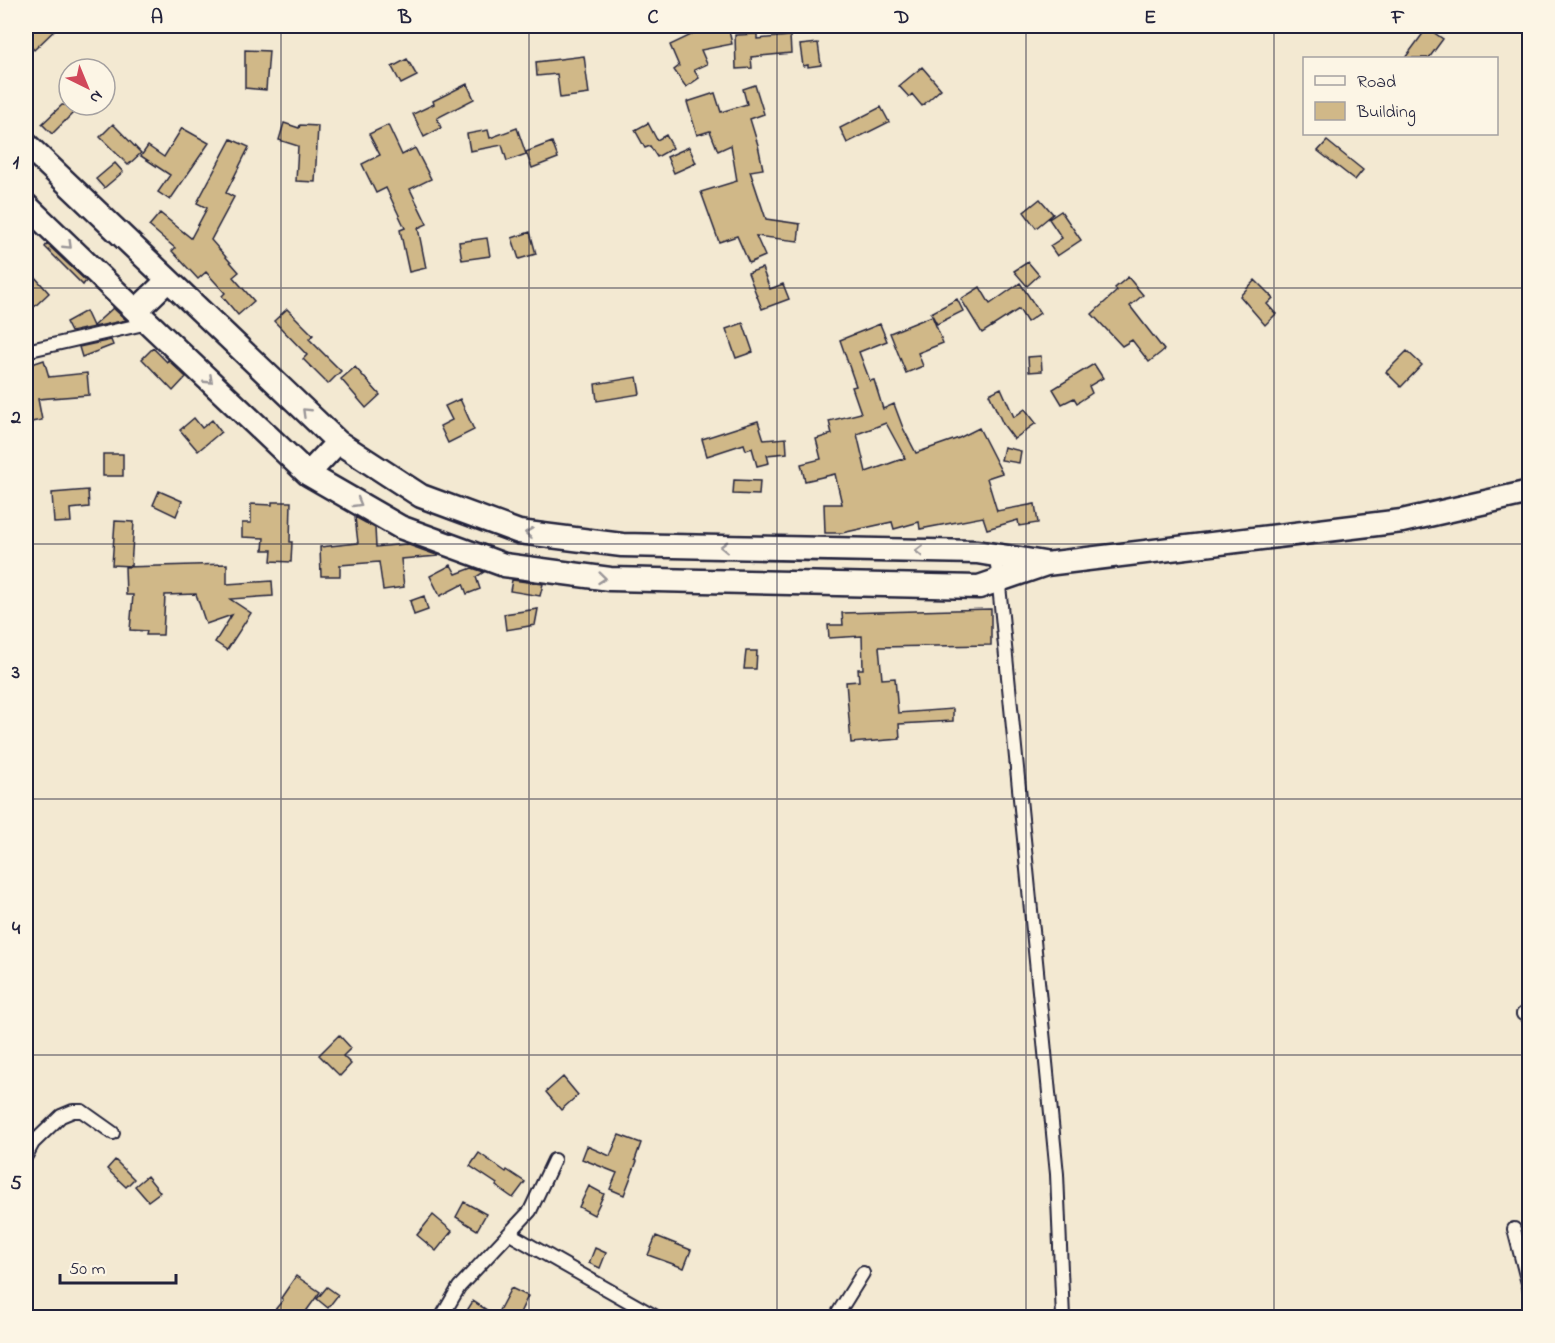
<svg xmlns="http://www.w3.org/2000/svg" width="1555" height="1343" font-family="'Indie Flower',sans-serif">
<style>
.building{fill:#d0b888;stroke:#22223b;stroke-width:1.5;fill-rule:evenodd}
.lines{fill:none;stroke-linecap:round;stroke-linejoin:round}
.street-casing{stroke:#22223b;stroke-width:16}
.highway-casing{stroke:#22223b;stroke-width:27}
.street{stroke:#fcf5e5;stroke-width:12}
.highway{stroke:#fcf5e5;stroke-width:22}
.oneway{stroke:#9a9698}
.grid{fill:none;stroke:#22223b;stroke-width:1.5;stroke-opacity:0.55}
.neatline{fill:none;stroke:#22223b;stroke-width:2}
.grid-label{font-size:20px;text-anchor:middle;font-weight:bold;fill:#22223b}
</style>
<rect width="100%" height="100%" fill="#f3e9d2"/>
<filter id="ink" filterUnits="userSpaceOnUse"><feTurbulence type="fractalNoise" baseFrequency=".0167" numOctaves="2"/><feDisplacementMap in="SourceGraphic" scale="12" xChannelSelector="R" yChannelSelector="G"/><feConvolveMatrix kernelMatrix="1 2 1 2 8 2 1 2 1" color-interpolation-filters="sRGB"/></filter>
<g filter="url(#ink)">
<path class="building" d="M33,26H59L34,50L26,41V33Z
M705,26H728L732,44L701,50L707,64L694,70L699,78L686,87L674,70L679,66L670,45L706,28Z
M1427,28L1443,39L1429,58H1405Z
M757,34V39L790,36L791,53L751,57L752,68L736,69L735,35Z
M818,43L821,65L808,67V65L803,66L800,45Z
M245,50L269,51L266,90L245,88Z
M584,56L589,94L560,98L557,74L537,76L536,62Z
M407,59L417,76L401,84L392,67Z
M922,67L941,89L922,106L912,94L909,97L899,86Z
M467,84L474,99L437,118L441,128L424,137L413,114L434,104L433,101Z
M755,85L764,114L750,119L758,145L763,169L750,171L766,219L800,224L798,241L756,236L765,256L749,263L737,236L719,242L701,192L737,181L731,145L718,151L710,131L697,135L687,102L715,93L721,112L747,104L743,89Z
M62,105H81L52,134L42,124Z
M881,107L889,122L847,143L840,128Z
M284,123L299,128L300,125L318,126L315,182L296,181L298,146L279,140Z
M648,123L657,140L666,135L673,148L657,157L650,146L645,148L635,130Z
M113,124L141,153L128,165L100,137Z
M388,125L402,155L415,148L431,179L410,189L427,224L418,228L426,268L409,272L400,230L405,228L386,188L376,193L362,164L380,155L369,134Z
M182,128L209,143L170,200L158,192L170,175L141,156L148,146L164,157Z
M517,128L526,154L507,161L502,145L470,151L467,134L488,130L490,138Z
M231,139L249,147L226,193L234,197L211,240L239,272L233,277L254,301L238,315L222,296L225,293L206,272L198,279L172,251L175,248L149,226L160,213L191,238L207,208L197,203Z
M1327,141L1363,170L1355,180L1318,151Z
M552,142L558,158L532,168L526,152Z
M689,147L696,163L674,173L667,157Z
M115,163L123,172L104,188L96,179Z
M1040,199L1053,214L1036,228L1024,212Z
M1061,211L1081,240L1057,256L1050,246L1062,238L1049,219Z
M530,232L536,254L519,259L512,238Z
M487,238L490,256L462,260L459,242Z
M47,244L86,281L83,285L45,247Z
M1028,262L1039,275L1027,286L1014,271Z
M26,267L49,293L32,309L26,302Z
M762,268L770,289L783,284L789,299L762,309L748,273Z
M1128,277L1143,295L1130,306L1164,350L1149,362L1132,340L1122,346L1092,314L1117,291L1115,288Z
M1255,280L1273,298L1267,304L1276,314L1265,325L1240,296Z
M1020,283L1040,313L1027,322L1019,309L982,333L961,299L980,287L990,304Z
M957,299L963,311L937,324L931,313Z
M113,308L126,320L71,332L66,322L86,311L93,326Z
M287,309L313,335L309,339L341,371L328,384L303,359L307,355L274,321Z
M932,316L943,343L918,353L923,366L906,373L890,333Z
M743,323L753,352L736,358L726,329Z
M880,324L887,341L859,352L870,381L874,380L883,409L894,404L903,428L916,453L959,438L979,428L1002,473L987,478L997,511L1035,504L1038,523L1019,526L1018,520L987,529L983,517L920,529L919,522L894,529L892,522L842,533H825L824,504H842L835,474L805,481L801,464L821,459L816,439L832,434L829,421L861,413L852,387L856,386L840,340ZM886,423L905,458L866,472L857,434Z
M111,340L113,345L82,357L79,347Z
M153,348L167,362L168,360L186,377L173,391L142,359Z
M1407,351L1422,365L1401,387L1386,372Z
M1041,356L1042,371L1029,372L1028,357Z
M44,360L49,377L87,373L89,395L38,399L42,420L26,423V366Z
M1094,364L1103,378L1089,386L1092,393L1077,403L1074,398L1062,404L1053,389Z
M355,367L380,395L366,408L341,379Z
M637,377L640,394L597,401L595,384Z
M1001,388L1014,417L1025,409L1036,423L1014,439L1003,424L989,394Z
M460,399L474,430L448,443L440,426L452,420L445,406Z
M194,418L202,428L212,420L221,432L198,451L180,430Z
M758,421L764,440L786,438L787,453L767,455L769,463L757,466L752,448L746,450L744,444L707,456L702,439Z
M1004,447L1021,451L1019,463L1001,460Z
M103,454H123V476H103Z
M734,480L760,481L759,495L733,494Z
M88,490L89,507L70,509L71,522L54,523L52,493Z
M159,491L182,501L176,516L153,505Z
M272,502H291L290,542H292L291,562L271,561L272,550H263L264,538L242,537V523H251V504L272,505Z
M355,517L375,528L376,547L406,544L439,556L401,559L404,587L383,590L379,562L340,565V576H321L320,547L358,543Z
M115,521L134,522L131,566L112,565Z
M227,564V584L272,581L273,596L230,599L251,613L227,650L215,642L232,615L206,624L196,594L165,595L163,635H146L147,631L130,630L133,595H126L125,567Z
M451,565L456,574L472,568L484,572L476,577L480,589L467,594L463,584L440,596L430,576Z
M512,580L543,584L540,596L510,591Z
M424,596L428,610L414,615L410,601Z
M538,609L535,625L506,630L504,614Z
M991,609V645L879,647L882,679L895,678L898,713L953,709V721L899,724L900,739L851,743L846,682L859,681L858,669H863L862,636L829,638L828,625H843L842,613Z
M746,651H757L756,669H744Z
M339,1035L351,1048L343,1056L351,1064L340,1076L319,1055Z
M563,1077L578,1095L561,1110L546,1092Z
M619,1135L641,1143L635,1160L637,1161L624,1195L610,1189L617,1173L582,1159L587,1146L610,1156Z
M479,1153L506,1172L507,1170L525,1182L513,1198L496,1186L497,1184L470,1166Z
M115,1160L134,1179L126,1187L107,1169Z
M147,1176L160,1192L148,1201L135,1186Z
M589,1186L604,1194L594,1215L579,1207Z
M464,1202L486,1214L477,1230L456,1217Z
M433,1215L452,1231L436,1251L417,1235Z
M656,1236L691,1250L684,1268L648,1255Z
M595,1248L606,1253L600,1268L589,1263Z
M296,1276L320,1292L302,1317H269L283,1300L281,1298Z
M327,1287L338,1295L328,1308L317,1299Z
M511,1288L528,1296L518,1317H463L473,1301L496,1316Z"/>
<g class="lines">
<defs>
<path id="street" d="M26,351L148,323
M996,555L1057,1174L1063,1318
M1523,1014L1530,1012
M26,1156L33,1143L61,1116L73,1111H82L113,1133
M1514,1229L1530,1291
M510,1234L658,1318
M441,1318L459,1287L530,1211L554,1160
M835,1318L863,1273"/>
<path id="highway" d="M26,144L338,442L421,496L519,532L622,545L977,552L1044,563
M26,205L136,311L308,474L400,527L504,565L610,579L979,587L1046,564L1402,521L1530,492
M136,311L168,280
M308,474L338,442"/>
</defs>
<use href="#street" class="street-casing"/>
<use href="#highway" class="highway-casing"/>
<use href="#street" class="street"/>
<use href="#highway" class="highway"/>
</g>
<defs><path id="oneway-chevron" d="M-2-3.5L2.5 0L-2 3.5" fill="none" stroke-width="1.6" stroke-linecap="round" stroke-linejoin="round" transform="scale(1.5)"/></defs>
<g class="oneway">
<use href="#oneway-chevron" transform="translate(68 245) rotate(44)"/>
<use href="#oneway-chevron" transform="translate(209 380) rotate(43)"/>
<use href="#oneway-chevron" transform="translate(306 412) rotate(-136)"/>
<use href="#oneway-chevron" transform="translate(358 503) rotate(30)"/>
<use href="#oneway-chevron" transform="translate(529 533) rotate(-173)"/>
<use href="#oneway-chevron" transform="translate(724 547) rotate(-179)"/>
<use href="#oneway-chevron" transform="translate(919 551) rotate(-179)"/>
<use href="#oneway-chevron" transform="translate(602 578) rotate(6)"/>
</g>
</g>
<path class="grid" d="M281,26V1318M529,26V1318M777,26V1318M1026,26V1318M1274,26V1318M26,288H1530M26,544H1530M26,799H1530M26,1055H1530"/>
<rect width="1555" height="1343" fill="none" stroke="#fcf5e5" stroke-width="66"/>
<rect x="1303" y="57" width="195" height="78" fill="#fcf5e5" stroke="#a5a1a1" stroke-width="1.5"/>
<rect x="1315" y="76" width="30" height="9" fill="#fcf5e5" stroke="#a5a1a1" stroke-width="1.5"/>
<text x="1357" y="87" font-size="18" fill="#22223b">Road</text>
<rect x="1315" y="102" width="30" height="18" fill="#d0b888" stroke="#a5a1a1" stroke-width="1.5"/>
<text x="1357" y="117" font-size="18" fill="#22223b">Building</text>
<g transform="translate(87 87) rotate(137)"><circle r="28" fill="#fcf5e5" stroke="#a5a1a1" stroke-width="1.5"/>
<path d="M0-4.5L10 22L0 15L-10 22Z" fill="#d1495b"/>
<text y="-9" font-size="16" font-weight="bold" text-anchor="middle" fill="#22223b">N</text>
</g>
<path d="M60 1274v9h116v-9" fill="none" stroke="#22223b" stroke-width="3"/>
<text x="69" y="1274" font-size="18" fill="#22223b" stroke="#fcf5e5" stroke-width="4.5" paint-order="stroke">50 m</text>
<rect x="33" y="33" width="1489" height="1277" class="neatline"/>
<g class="grid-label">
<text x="157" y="23">A</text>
<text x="405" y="23">B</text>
<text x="653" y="23">C</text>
<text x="902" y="23">D</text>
<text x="1150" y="23">E</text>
<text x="1398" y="23">F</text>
<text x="16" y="168">1</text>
<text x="16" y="423">2</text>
<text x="16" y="678">3</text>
<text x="16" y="934">4</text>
<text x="16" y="1189">5</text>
</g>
</svg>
